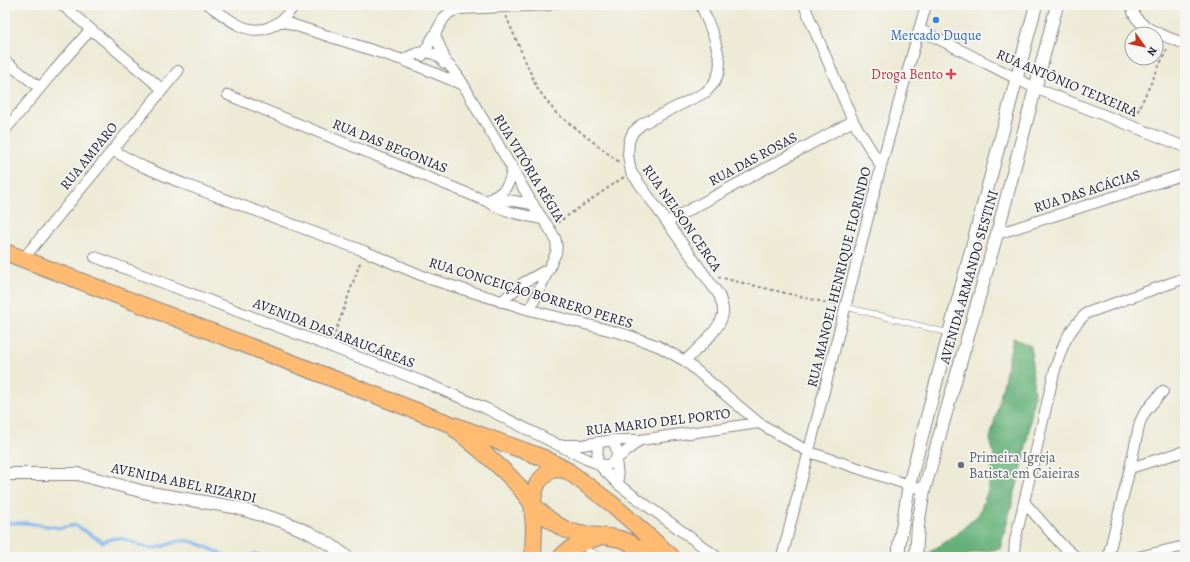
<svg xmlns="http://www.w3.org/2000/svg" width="1190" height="562" font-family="Alegreya,serif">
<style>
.forest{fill:#64b078;stroke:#43695a}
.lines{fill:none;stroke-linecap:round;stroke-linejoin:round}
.stream{stroke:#85b9f3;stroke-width:3}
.service-casing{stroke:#888688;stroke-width:6}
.minor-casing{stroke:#888688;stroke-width:12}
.tertiary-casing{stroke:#888688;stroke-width:14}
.primary-casing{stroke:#888688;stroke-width:18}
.path{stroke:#888688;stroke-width:2;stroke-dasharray:3 3;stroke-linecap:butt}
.service{stroke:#fff;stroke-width:5}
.minor{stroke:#fff;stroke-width:10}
.tertiary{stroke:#fff;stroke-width:12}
.primary{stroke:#febb71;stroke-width:16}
.shop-dot{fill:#3f7fe0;stroke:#f6f6f2;stroke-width:1.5}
.health-dot{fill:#e0444e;stroke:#f6f6f2;stroke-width:1.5}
.worship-dot{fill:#6b7280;stroke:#f6f6f2;stroke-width:1.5}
.labels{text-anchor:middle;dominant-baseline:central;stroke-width:3.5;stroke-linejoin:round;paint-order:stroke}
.shop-label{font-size:14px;fill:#366cbe;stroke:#f6f6f2}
.health-label{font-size:14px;fill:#be3a42;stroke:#f6f6f2;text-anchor:end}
.street-label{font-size:14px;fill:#22223b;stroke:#f6f6f2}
.worship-label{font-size:14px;fill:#5b616d;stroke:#f6f6f2;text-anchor:start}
</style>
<rect width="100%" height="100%" fill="#f6f6f2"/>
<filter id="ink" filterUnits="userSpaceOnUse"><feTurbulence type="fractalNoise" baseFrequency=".025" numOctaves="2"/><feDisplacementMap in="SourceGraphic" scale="8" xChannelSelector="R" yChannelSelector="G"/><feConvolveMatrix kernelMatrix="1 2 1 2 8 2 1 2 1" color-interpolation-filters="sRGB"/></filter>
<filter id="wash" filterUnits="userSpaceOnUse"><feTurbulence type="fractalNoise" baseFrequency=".012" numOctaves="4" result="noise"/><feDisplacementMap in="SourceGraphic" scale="16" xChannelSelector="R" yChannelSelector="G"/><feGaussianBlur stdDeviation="0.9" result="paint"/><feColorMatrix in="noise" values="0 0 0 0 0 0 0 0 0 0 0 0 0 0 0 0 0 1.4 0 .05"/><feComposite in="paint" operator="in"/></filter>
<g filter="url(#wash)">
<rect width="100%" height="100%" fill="#edead5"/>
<path class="forest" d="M1013,338L1031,346L1034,398L1024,459L1000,549L973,553L964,557H924V556L958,533L979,514L988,490L994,455L990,439L1003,386Z"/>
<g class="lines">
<path class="stream" d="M5,523H27L61,528L75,525L103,542C108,540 113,538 118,538C129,538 139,547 150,548C162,549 169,543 180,541C193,538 216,552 228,557
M252,557L255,554L263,557"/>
</g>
</g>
<g filter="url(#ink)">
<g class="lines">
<defs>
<path id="service" d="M846,307L949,333
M582,548L604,557"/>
<path id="minor" d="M62,5L162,89
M209,5C231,21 253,42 280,21C286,17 290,10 295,5
M804,5L853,121L881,166
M1132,5C1131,27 1168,37 1185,44
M281,21L403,60L463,85
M919,29L1035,88L1185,147
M435,35L445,59L444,63
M422,56L444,18L449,13L458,9L549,5
M403,60C415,53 426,48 439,57C458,69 467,92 478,111C497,141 514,172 532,203C539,215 549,226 555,238C557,243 557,248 556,253L530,310
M5,61L40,88
M228,95L486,201C504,212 522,215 542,219
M5,130L55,70L90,30
M112,150L144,167L184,184L364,251L430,279L530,310L624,334L658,346L685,361L759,423L809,452L924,490
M494,198L533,204
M486,201C504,193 511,186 512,166
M667,222L853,121
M997,234L1185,174
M95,257L421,381L485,408L586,459C592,461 600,465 607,465C613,464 633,445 640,440
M23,259L178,71
M501,302L523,283L550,268
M685,361C697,349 720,330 723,314C724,307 721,301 719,295L631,172L628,155L629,141L633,132L642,124L706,92L714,83L719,72L720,61L714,37L701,5
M613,440L617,451L616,460L619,485
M598,442L597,463L619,485L717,557
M563,445H582L613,440H640L759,423
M1130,468L1140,422L1145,412L1163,391
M1025,503L1060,543L1076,557
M782,557L881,166L926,5
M1014,557L1015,541L1054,373C1062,347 1066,332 1087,313L1185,278
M1108,557L1130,468L1185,451
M1138,557L1185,546"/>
<path id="tertiary" d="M5,474H78L144,492L234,507L282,521L308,532L331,545L347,557
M899,557V546L909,485L1036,5
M916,557L918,525L924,490L997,234L1057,5"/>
<path id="primary" d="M5,252L445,422L544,458L568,471L612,504L672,557
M456,430C476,446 496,462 513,480C520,487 525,495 531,502C539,511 550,521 561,527C583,540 605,532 626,541C634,544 641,551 648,557
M533,557L534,527L532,503L536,487L539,481L549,471L557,469L568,471
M561,557C571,546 582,543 596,538"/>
</defs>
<use href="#service" class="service-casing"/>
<use href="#minor" class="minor-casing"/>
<use href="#tertiary" class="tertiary-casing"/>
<use href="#primary" class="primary-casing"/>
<path class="path" d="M506,16L537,88L556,113L619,162
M1135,117L1168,47
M557,223L624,177
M718,277L836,305
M333,339L361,260"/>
<use href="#service" class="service"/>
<use href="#minor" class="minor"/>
<use href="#tertiary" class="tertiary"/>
<use href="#primary" class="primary"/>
</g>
</g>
<circle class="shop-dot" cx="936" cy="20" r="4"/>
<path class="health-dot" d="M949 68h4v4h4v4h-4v4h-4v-4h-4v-4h4z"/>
<circle class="worship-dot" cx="961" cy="465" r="4"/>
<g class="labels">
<g class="shop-label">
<text x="936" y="35">Mercado Duque</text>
</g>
<g class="health-label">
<text x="943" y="74">Droga Bento</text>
</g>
<g class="street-label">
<text transform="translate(1067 83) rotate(23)">RUA ANTÔNIO TEIXEIRA</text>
<text transform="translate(390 146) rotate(22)">RUA DAS BEGONIAS</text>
<text transform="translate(89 156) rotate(-51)">RUA AMPARO</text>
<text transform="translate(753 159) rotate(-28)">RUA DAS ROSAS</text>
<text transform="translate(529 168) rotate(59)">RUA VITÓRIA RÉGIA</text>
<text transform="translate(1087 191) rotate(-18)">RUA DAS ACÁCIAS</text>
<text transform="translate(682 218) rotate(55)">RUA NELSON CERCA</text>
<text transform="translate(839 277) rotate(-76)">RUA MANOEL HENRIQUE FLORINDO</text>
<text transform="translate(969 277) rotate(-74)">AVENIDA ARMANDO SESTINI</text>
<text transform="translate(531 293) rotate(17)">RUA CONCEIÇÃO BORRERO PERES</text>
<text transform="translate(334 333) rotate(21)">AVENIDA DAS ARAUCÁREAS</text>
<text transform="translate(658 422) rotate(-7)">RUA MARIO DEL PORTO</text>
<text transform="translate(184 483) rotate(12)">AVENIDA ABEL RIZARDI</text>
</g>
<g class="worship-label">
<text x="969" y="457">Primeira Igreja<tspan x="969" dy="16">Batista em Caieiras</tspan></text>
</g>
</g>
<rect width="1190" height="562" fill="none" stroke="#f6f6f2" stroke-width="20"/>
<g transform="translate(1144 46) rotate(123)"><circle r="19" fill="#f6f6f2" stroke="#a1a1a9"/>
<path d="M0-3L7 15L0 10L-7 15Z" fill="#c8321e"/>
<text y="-6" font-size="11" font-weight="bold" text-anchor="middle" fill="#22223b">N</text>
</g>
</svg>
